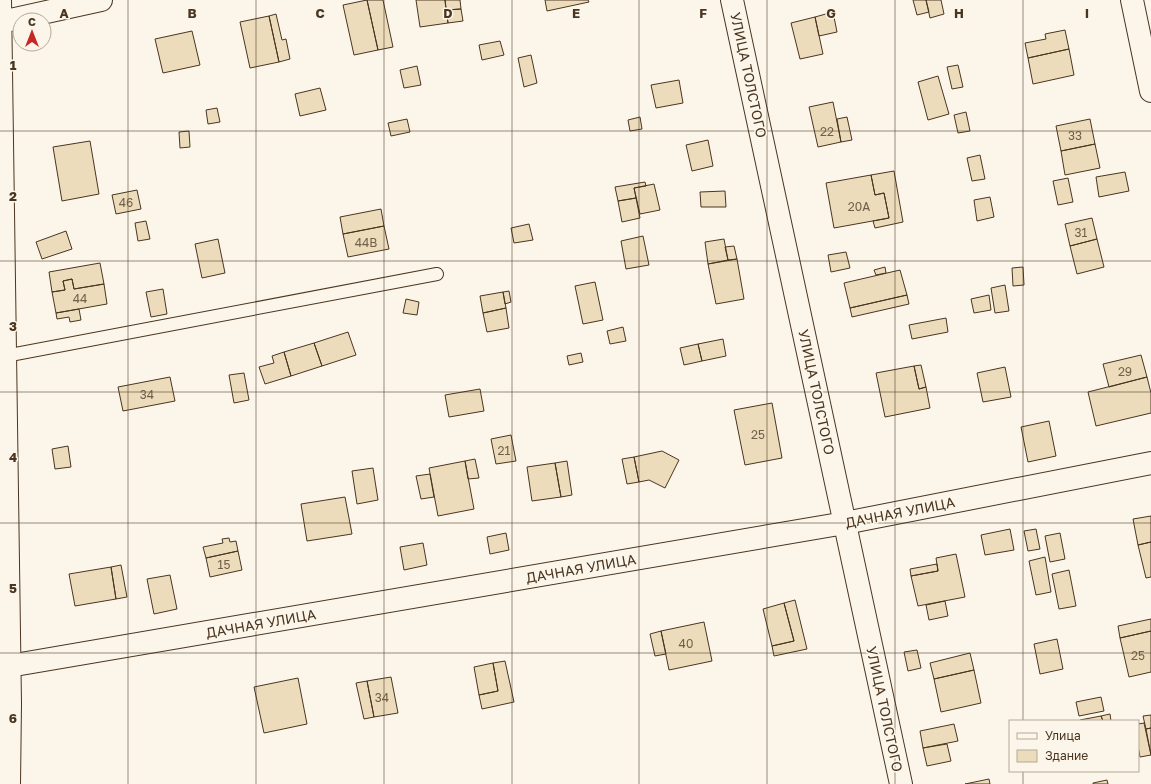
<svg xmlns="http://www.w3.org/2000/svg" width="1151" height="784" font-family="'Golos Text',sans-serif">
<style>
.building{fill:#ecdcbc;stroke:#4a3520}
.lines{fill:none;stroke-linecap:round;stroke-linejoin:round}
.service-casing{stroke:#4a3520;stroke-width:14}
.minor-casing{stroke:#4a3520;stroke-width:24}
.service{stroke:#fbf6e9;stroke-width:12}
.minor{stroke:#fbf6e9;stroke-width:22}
.grid{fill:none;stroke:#4a3520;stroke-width:1;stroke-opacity:0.55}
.labels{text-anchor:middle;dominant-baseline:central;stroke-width:3;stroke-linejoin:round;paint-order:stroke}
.number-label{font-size:12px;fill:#725f47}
.street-label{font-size:14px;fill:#4a3520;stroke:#fbf6e9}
.grid-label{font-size:13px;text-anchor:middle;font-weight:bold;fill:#4a3520;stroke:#fbf6e9;stroke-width:3;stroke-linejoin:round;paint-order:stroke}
</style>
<rect width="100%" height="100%" fill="#fbf6e9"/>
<path class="building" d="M367,0L378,50L354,55L343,5Z
M367,0H383L393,47L378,50Z
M416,0H445L448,23L420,27Z
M445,0H460L461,9L446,10Z
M545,0H588L589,2L547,11Z
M913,0H926L929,12L917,15Z
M926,0H941L944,14L930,18Z
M461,9L463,21L448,23L446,10Z
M833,12L837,32L819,36L815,17Z
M276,14L282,40L286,39L290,59L279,62L269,16Z
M269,16L279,62L250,68L240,22Z
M815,17L823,54L800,59L791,23Z
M1065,30L1069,49L1028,58L1025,43L1046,39L1045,34Z
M192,31L200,65L163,73L155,39Z
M500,41L504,55L482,60L479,45Z
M1069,49L1074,75L1033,84L1028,58Z
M531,55L537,83L524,87L518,58Z
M958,65L963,87L952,89L947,67Z
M417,66L421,85L404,88L400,70Z
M938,76L949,114L928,120L918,82Z
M679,80L683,103L656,108L651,85Z
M320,88L326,110L300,116L295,94Z
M833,102L841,142L818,147L809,107Z
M217,108L220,122L208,124L206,110Z
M966,112L970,131L958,133L954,115Z
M640,117L642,129L630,131L628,120Z
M847,117L852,140L841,142L837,119Z
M407,119L410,132L391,136L388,123Z
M1090,119L1095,144L1061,151L1056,126Z
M189,131L190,147L180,148L179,132Z
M708,140L713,166L692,171L686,145Z
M90,141L99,194L62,201L53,147Z
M1095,144L1100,168L1065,175L1061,151Z
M980,155L985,179L972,181L967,158Z
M894,171L903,222L875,228L873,221L889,218L884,193L875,195L871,175Z
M1125,172L1129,191L1099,197L1096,177Z
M871,175L875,195L884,193L889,218L834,228L826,183Z
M1068,178L1073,202L1058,205L1053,181Z
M645,182L646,186L634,188L636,198L618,201L615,187Z
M654,184L660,210L640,214L634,188Z
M137,190L141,209L116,214L112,195Z
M725,191L726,207H701L700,192Z
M990,197L994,217L977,221L974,200Z
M636,198L640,218L622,222L618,201Z
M381,209L384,226L343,234L340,217Z
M1092,218L1097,239L1070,246L1065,224Z
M146,221L150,239L138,241L135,223Z
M529,224L533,240L514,243L511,228Z
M384,226L389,249L348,257L343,234Z
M66,231L72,249L42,259L36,242Z
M643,236L649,265L626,269L621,241Z
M218,239L225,273L202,278L195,244Z
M724,239L728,260L708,264L705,242Z
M1097,239L1104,267L1077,274L1070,246Z
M734,246L737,259L728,260L725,247Z
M846,252L850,268L831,272L828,255Z
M737,259L744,299L716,304L708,264Z
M100,263L104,284L74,289L72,279L63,281L65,290L52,292L49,272Z
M885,267L886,273L876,275L874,270Z
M1023,267L1024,285L1013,286L1012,268Z
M900,270L907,295L850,308L844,283Z
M72,279L74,289L104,284L107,304L56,313L52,292L65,290L63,281Z
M595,282L603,320L583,324L575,286Z
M1005,285L1009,311L995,313L991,288Z
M163,289L167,314L151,317L146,292Z
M509,291L511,302L505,304L503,292Z
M503,292L506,308L483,313L480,296Z
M907,295L909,304L852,317L850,308Z
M989,295L991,310L974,313L971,299Z
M406,299L419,302L417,315L403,313Z
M506,308L509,328L487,332L483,313Z
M79,309L81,320L70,322L69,317L57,319L56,313Z
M946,318L948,332L912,339L909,325Z
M623,327L626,341L610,344L607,331Z
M348,332L356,355L322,366L314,343Z
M723,339L726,356L702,361L698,344Z
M314,343L322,366L291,376L284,352Z
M698,344L702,361L684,365L680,348Z
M284,352L291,376L265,384L259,367L274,363L272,356Z
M581,353L583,362L569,365L567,356Z
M1141,355L1147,377L1109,387L1103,364Z
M921,365L926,387L919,389L914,366Z
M914,366L919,389L926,387L930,408L885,417L876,373Z
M1005,367L1011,397L983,402L977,373Z
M244,373L249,400L234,403L229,375Z
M170,377L175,401L123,411L118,387Z
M1147,377L1151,393V413L1096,426L1088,392Z
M480,389L484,411L449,417L445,395Z
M772,403L782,458L745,465L734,410Z
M1049,421L1056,456L1028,462L1021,427Z
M511,435L516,461L496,464L491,439Z
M68,446L71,467L55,469L52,449Z
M662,451L679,460L665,488L649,480L639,482L634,457Z
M634,457L639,482L627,484L622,459Z
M475,459L479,478L468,479L465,461Z
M465,461L474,509L438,516L429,468Z
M567,461L572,495L561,497L555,463Z
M555,463L561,497L532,501L527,467Z
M373,468L378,500L357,504L352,471Z
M430,474L434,497L421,499L416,476Z
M345,497L352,534L307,541L301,504Z
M1151,516V542L1138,545L1133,519Z
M1010,529L1014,550L985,555L981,535Z
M1036,529L1040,549L1028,551L1024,531Z
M506,533L509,550L490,554L487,537Z
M1060,533L1065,559L1050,562L1045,536Z
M229,538L230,542L236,541L238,551L206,558L203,547L223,543L222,539Z
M1151,542V577L1146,578L1138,545Z
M423,543L427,565L404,570L400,547Z
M238,551L242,570L210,577L206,558Z
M956,554L965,597L918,606L911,576L938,571L936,558Z
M1045,557L1051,592L1036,595L1029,561Z
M937,564L938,571L911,576L910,569Z
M121,565L127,597L116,599L111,567Z
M111,567L116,599L75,606L69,574Z
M1069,570L1076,606L1059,609L1052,574Z
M170,575L177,609L154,614L147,579Z
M795,600L807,649L774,656L772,646L794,641L784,603Z
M945,601L948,616L929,620L926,605Z
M784,603L794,641L772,646L763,609Z
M1151,619V631L1120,638L1118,626Z
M704,622L712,661L669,670L661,631Z
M661,631L666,654L655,656L650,634Z
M1151,631V672L1129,677L1120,638Z
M1057,639L1063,669L1040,674L1034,644Z
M917,650L921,668L908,671L904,652Z
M970,653L974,670L934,679L930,663Z
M505,661L514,702L482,709L479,695L498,691L493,663Z
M493,663L498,691L479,695L474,667Z
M974,670L981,703L941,712L934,679Z
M391,677L398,713L374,717L367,681Z
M298,678L307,724L264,733L254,687Z
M367,681L374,717L364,719L356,683Z
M1101,697L1104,711L1079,716L1076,702Z
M1110,714L1111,721H1103L1101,716Z
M1151,715V728L1146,729L1143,716Z
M1101,716L1103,721H1080V720Z
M1144,723L1151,755L1140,757L1138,746V724Z
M954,724L958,741L923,748L920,731Z
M1151,728V755L1146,729Z
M947,744L951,761L927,766L923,748Z
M989,779L990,784H965Z
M1107,780L1108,784H1093V783Z"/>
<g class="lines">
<defs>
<path id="service" d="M5,356L437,274"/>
<path id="minor" d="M0,0L10,704L9,784
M732,0L901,784
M1132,0L1151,91
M1,22L101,0
M9,666L845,523L1151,463"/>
</defs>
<use href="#service" class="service-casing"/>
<use href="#minor" class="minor-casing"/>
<use href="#service" class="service"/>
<use href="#minor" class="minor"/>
</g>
<path class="grid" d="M128,0V784M256,0V784M384,0V784M512,0V784M639,0V784M767,0V784M895,0V784M1023,0V721M0,131H1151M0,261H1151M0,392H1151M0,523H1151M0,653H1151M1023,771V784"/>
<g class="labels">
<g class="number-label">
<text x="827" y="131">22</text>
<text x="1075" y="135">33</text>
<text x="126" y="202">46</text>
<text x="859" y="206">20А</text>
<text x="1081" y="232">31</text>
<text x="366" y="242">44В</text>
<text x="80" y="298">44</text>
<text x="1125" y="371">29</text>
<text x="147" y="394">34</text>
<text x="758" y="434">25</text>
<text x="504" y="450">21</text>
<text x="224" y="564">15</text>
<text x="686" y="643">40</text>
<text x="1138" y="655">25</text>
<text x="382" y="697">34</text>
</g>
<g class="street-label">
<text transform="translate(749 75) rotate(78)">УЛИЦА ТОЛСТОГО</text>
<text transform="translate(817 392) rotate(78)">УЛИЦА ТОЛСТОГО</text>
<text transform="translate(900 512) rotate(-11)">ДАЧНАЯ УЛИЦА</text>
<text transform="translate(581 568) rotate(-10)">ДАЧНАЯ УЛИЦА</text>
<text transform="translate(261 623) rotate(-10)">ДАЧНАЯ УЛИЦА</text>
<text transform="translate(885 709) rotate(78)">УЛИЦА ТОЛСТОГО</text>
</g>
</g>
<g class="grid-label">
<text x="64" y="18">A</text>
<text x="192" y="18">B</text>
<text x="320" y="18">C</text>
<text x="448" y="18">D</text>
<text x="576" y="18">E</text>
<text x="703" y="18">F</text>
<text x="831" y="18">G</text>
<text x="959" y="18">H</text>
<text x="1087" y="18">I</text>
<text x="13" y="70">1</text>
<text x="13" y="201">2</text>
<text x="13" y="331">3</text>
<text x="13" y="462">4</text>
<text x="13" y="593">5</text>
<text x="13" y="723">6</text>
</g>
<rect x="1009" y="720" width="130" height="52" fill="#fbf6e9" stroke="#b4a999"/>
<rect x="1017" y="733" width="20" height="6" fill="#fbf6e9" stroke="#b4a999"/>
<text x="1045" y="740" font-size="12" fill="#4a3520">Улица</text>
<rect x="1017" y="750" width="20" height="12" fill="#ecdcbc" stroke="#b4a999"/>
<text x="1045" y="760" font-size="12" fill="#4a3520">Здание</text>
<g transform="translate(32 32)"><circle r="19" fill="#fbf6e9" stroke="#b4a999"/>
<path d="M0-3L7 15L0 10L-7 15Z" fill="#c62828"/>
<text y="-6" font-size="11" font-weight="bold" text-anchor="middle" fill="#4a3520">С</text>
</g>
</svg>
